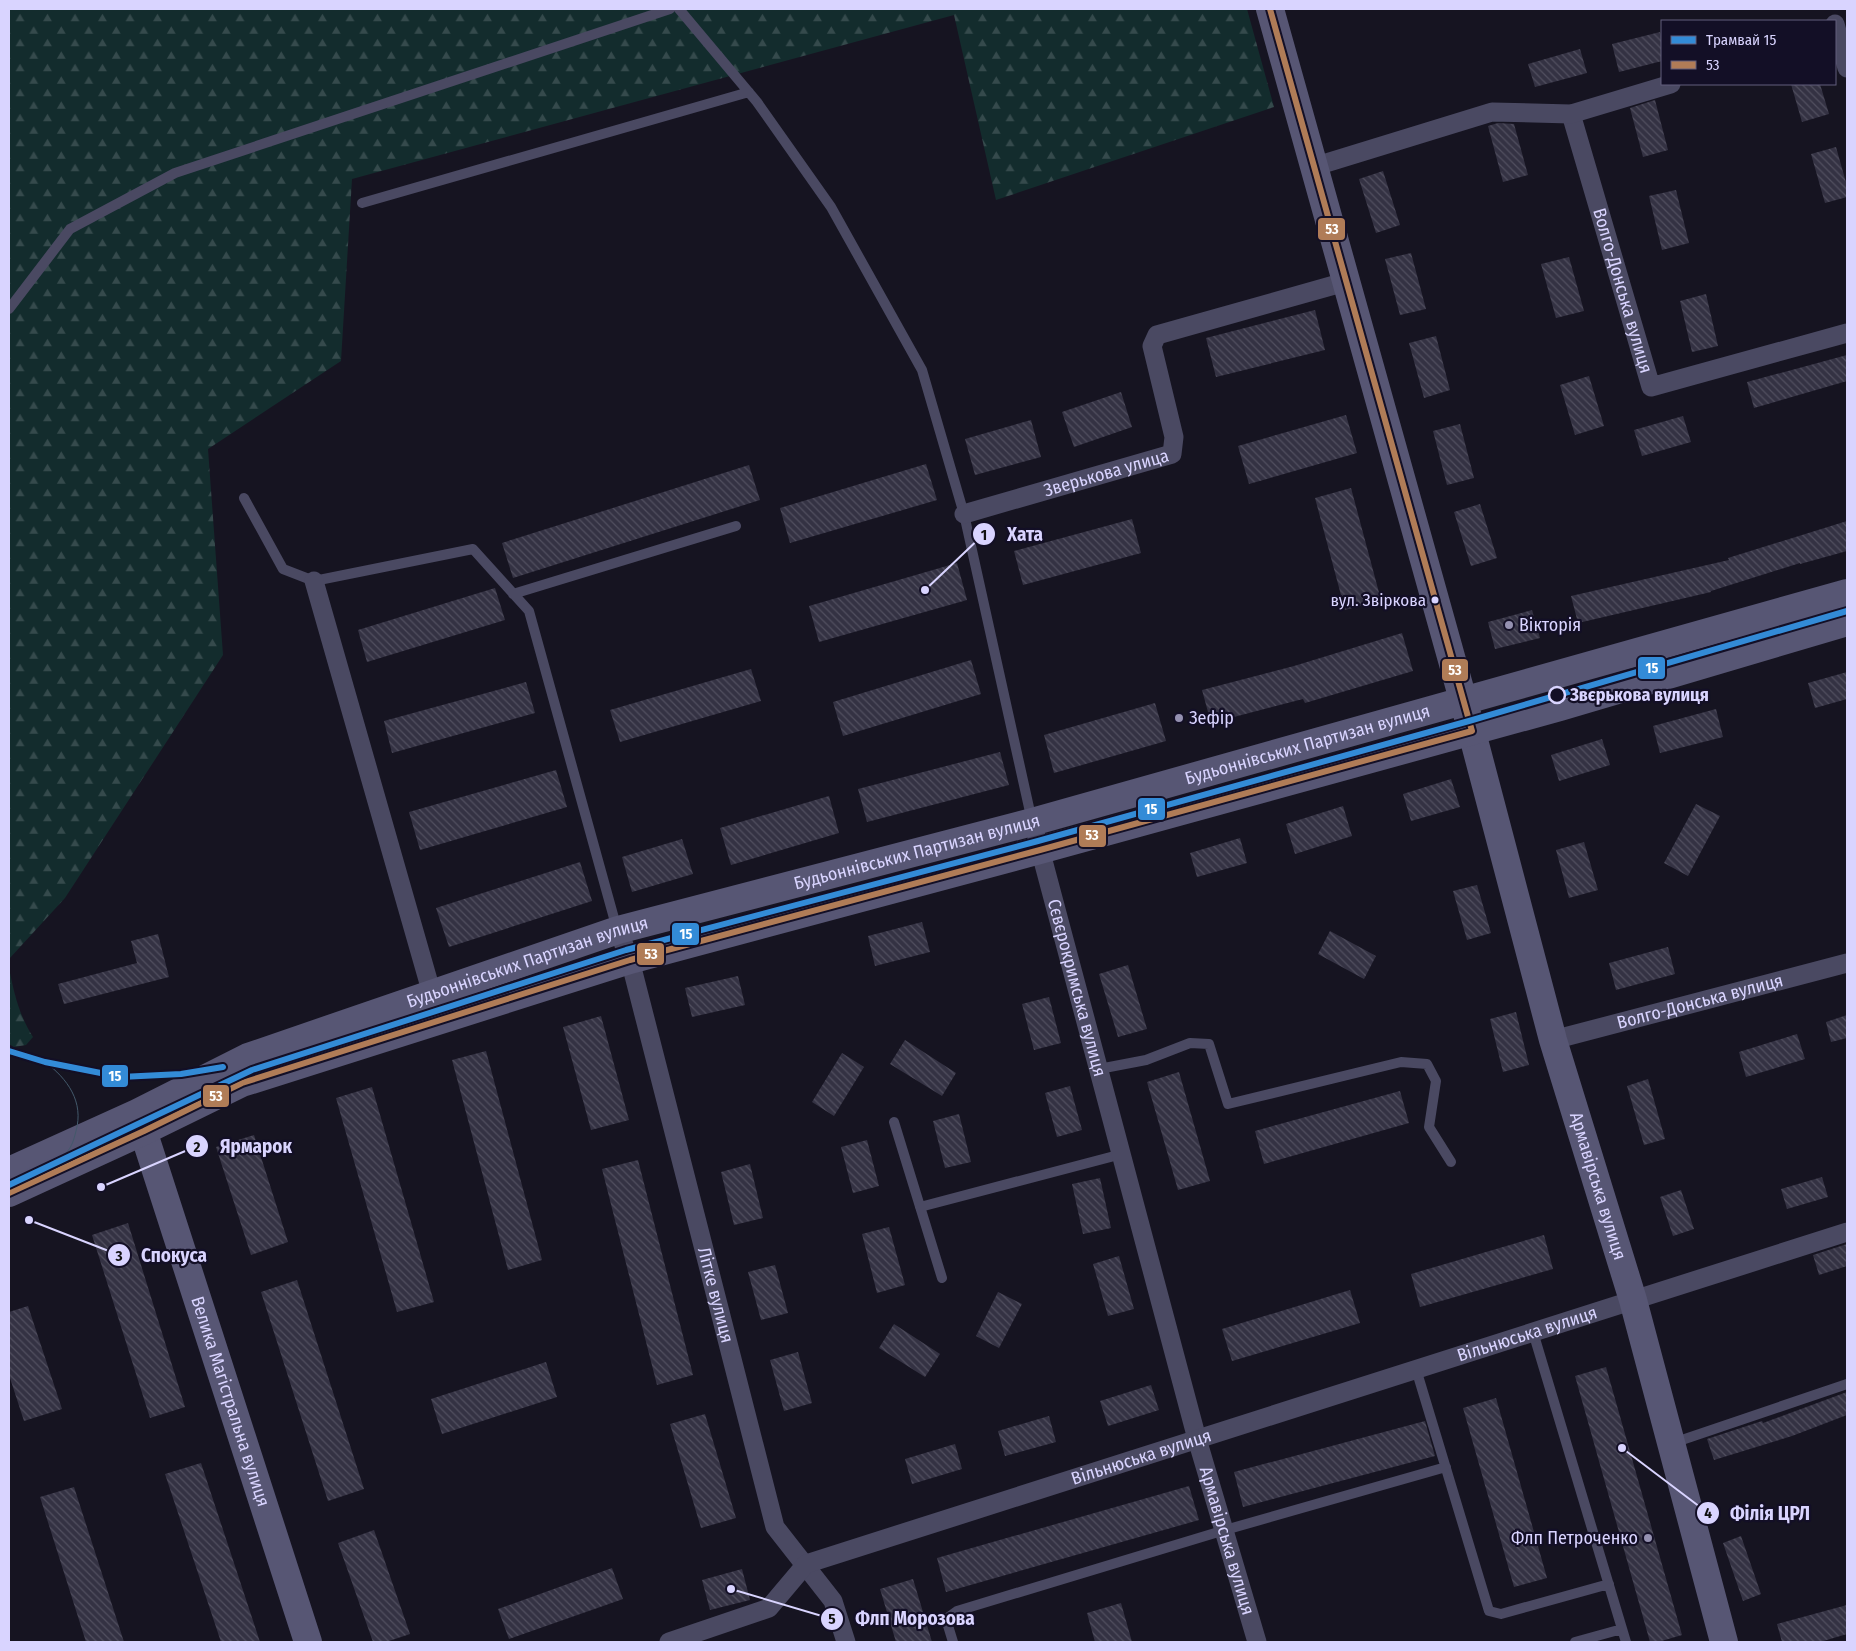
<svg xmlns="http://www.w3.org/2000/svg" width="1856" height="1651" font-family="'Fira Sans Condensed',sans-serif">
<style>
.forest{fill:url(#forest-firs)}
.building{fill:url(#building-back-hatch)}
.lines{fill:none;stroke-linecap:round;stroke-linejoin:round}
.lane{stroke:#4a4962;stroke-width:10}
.street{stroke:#4a4962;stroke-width:19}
.secondary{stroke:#575674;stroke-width:28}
.tram{stroke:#43596b;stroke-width:1}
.bus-1-casing{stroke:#130f26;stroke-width:10}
.bus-1{stroke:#b07c57;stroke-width:6}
.tram-1-casing{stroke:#130f26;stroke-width:10}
.tram-1{stroke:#338bd7;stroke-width:6}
.bus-dot{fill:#d9d4ff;stroke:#130f26;stroke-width:2}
.poi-dot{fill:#9591b1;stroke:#130f26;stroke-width:2}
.stop-dot{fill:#130f26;stroke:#d9d4ff;stroke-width:2.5}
.labels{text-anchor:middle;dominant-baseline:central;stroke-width:4.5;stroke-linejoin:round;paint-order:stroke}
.bus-label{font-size:17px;fill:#d9d4ff;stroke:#130f26;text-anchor:end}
.street-label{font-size:18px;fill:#d9d4ff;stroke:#130f26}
.poi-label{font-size:18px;fill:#d9d4ff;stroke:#130f26;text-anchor:start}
.stop-label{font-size:18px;font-weight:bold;fill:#d9d4ff;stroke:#130f26;text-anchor:start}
.leader{fill:none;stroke:#d9d4ff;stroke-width:2}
.callout-dot{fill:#d9d4ff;stroke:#130f26;stroke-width:2}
.mark-label{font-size:15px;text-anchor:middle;font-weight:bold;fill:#111}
.callout-label{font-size:19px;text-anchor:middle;font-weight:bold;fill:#d9d4ff;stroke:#130f26;stroke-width:4.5;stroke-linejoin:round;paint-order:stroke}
.line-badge{stroke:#130f26;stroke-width:2}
.badge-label{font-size:14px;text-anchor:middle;font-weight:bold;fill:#fff}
</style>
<defs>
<pattern id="forest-firs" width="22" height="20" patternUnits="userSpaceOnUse" patternTransform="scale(1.25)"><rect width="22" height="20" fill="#132c2d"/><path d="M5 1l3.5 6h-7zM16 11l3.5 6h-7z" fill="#354a4c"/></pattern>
<pattern id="building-back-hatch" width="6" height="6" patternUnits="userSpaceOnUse" patternTransform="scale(1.25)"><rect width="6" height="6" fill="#343243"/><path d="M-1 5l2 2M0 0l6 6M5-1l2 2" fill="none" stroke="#514f5f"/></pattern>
</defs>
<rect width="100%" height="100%" fill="#161421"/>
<path class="forest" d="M9,9H1247L1274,107L996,200L954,15L352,179L341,361L208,449L223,655L65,898L9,959Z
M9,968C14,993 19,1015 33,1037L26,1045L14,1047L9,1044Z"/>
<path class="building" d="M1660,32L1662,40V61L1619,72L1612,44Z
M1580,49L1587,73L1535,87L1528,64Z
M1791,84H1820L1829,114L1802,122Z
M1655,100L1668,150L1643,157L1630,108Z
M1498,123L1514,124L1528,175L1503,182L1488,126Z
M1836,147L1847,186V197L1825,203L1811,154Z
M1383,171L1400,225L1376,233L1359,179Z
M1676,190L1689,243L1662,250L1649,196Z
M1411,253L1426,309L1400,315L1385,259Z
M1569,257L1584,311L1556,318L1541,264Z
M1706,294L1718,346L1692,352L1680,301Z
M1315,310L1325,350L1216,377L1206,338Z
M1436,336L1450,390L1424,398L1409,343Z
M1847,355V381L1754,408L1747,382Z
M1589,376L1604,426L1575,435L1560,385Z
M1121,392L1132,427L1074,447L1062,412Z
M1346,415L1357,453L1249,484L1238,446Z
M1683,416L1691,442L1642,456L1634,430Z
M1031,420L1041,457L975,475L965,439Z
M1460,424L1474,478L1447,485L1433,431Z
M926,464L937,500L790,543L780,508Z
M749,465L760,500L513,578L502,543Z
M1351,488L1381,600L1345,610L1315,498Z
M1480,504L1497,558L1471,566L1454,512Z
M1132,519L1141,553L1023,585L1014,551Z
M1847,521V551L1800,564V563L1711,591V592L1578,623L1571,596L1729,560L1728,558Z
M957,563L967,600L819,642L809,606Z
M495,588L505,620L367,662L358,630Z
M1532,610L1540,638L1495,649L1488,622Z
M1402,633L1413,671L1305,703L1303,699L1211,723L1202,690L1294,666Z
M971,660L981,694L843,736L833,702Z
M751,669L761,701L620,742L610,710Z
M1847,672V699L1815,708L1808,683Z
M526,682L535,713L392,753L384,721Z
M1155,703L1166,741L1054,773L1044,735Z
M1716,709L1723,737L1660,753L1653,726Z
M1602,739L1610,765L1559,781L1551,755Z
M1000,752L1009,785L867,822L858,789Z
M556,770L567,807L420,850L409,812Z
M1451,779L1460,807L1411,821L1403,794Z
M829,796L839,833L731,865L720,828Z
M1696,804L1720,816L1688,876L1664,863Z
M1343,806L1352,836L1295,854L1286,824Z
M1240,838L1247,863L1197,877L1190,853Z
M682,839L693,874L632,892L622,857Z
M1584,842L1598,890L1569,898L1556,850Z
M580,862L592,901L449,947L436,908Z
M1477,885L1491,933L1467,940L1453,891Z
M922,922L930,952L875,966L868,936Z
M1330,931L1376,956L1364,979L1318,954Z
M158,934L169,977L64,1004L58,984L137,963L131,941Z
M1668,947L1675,974L1616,990L1609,963Z
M1128,965L1147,1029L1118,1037L1099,974Z
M738,976L745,1005L692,1017L685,988Z
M1049,997L1061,1043L1034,1050L1022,1004Z
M1516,1012L1529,1065L1503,1072L1490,1019Z
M1847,1015V1038L1831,1042L1826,1022Z
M601,1016L629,1120L591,1130L563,1027Z
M1797,1034L1805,1059L1746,1077L1739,1052Z
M905,1040L956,1073L942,1096L890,1064Z
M486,1051L542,1260L508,1270L452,1060Z
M842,1053L864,1067L834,1116L812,1102Z
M1179,1072L1210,1181L1178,1190L1147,1082Z
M1648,1079L1665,1139L1644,1145L1627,1086Z
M1070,1086L1082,1130L1057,1137L1045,1093Z
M372,1087L434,1302L397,1312L336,1098Z
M1400,1091L1409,1123L1264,1164L1255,1131Z
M959,1114L971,1162L945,1168L933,1121Z
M254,1135L288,1242L251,1255L216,1147Z
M867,1140L879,1186L853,1193L841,1147Z
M638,1160L693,1375L657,1385L602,1169Z
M750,1164L763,1218L734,1225L721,1172Z
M1822,1177L1828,1197L1787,1209L1781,1189Z
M1100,1178L1111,1228L1083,1234L1072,1184Z
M1681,1190L1694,1229L1673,1236L1660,1197Z
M128,1223L185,1407L150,1418L92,1235Z
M889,1227L905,1285L877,1293L862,1234Z
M1544,1235L1553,1269L1420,1307L1411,1274Z
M1847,1244V1266L1819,1275L1813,1255Z
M1119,1256L1134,1309L1108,1316L1093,1264Z
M775,1265L788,1313L761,1320L748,1272Z
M297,1280L364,1489L328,1501L261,1292Z
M1350,1290L1360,1323L1232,1361L1222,1329Z
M998,1292L1022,1304L999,1348L976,1336Z
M28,1306L62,1409L24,1421L9,1375V1312Z
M894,1324L940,1354L925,1377L879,1348Z
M798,1352L812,1403L784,1411L770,1360Z
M546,1362L557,1397L442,1434L431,1399Z
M1606,1367L1682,1635L1658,1642H1650L1575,1376Z
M1151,1385L1159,1410L1108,1426L1100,1401Z
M1847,1392V1415L1792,1436L1714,1460L1707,1439L1762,1421L1763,1423Z
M1496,1398L1547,1578L1514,1587L1463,1408Z
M705,1414L736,1518L701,1528L670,1424Z
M1049,1416L1056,1442L1005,1456L998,1431Z
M1425,1421L1435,1456L1243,1507L1234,1472Z
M955,1444L962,1469L912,1484L905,1459Z
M201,1463L260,1642H221L165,1474Z
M1189,1486L1199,1520L946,1592L937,1558Z
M74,1487L124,1642H86L40,1497Z
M374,1530L410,1634L386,1642H373L338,1543Z
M1741,1536L1761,1594L1743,1601L1723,1543Z
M612,1568L623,1599L509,1639L498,1609Z
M742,1569L750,1600L710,1610L702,1580Z
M913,1579L932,1642H896L880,1589Z
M1121,1603L1132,1642H1095L1087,1613Z
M1847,1605V1634L1820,1642H1782L1777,1624Z"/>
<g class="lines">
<path class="lane" d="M679,9L757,102L831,207L922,370L964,514L1032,821
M362,203L749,92
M9,309L70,229L175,173L670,9
M244,498L283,569L314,581L473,549L529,611L617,929
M513,594L736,526
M1099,1069L1146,1060L1190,1043L1209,1044L1228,1104L1401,1062L1427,1064L1436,1081L1429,1127L1451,1162
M894,1122L942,1278
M920,1207L1122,1154
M1533,1332L1626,1642
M1416,1369L1489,1611L1501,1614L1609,1584
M1673,1443L1847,1384
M953,1642L946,1619L957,1611L1225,1530L1446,1467
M1575,1642L1622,1629"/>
<g class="street">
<path d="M1835,24L1847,68"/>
<path id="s1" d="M1571,114L1651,387L1847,333"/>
<path d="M1313,167L1492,112L1571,114L1671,84"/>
<path id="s2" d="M964,514L1172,454L1174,437L1152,346L1157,335L1345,282"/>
<path d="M314,581L432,994"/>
<path id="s3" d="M1037,838L1197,1439L1257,1642"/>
<path id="s4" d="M618,930L630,960L775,1527L833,1601L846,1642"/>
<path id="s5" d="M1553,1040L1847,963"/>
<path id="s6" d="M669,1642L769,1608L806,1564L1847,1232"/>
</g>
<g class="secondary">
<path id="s7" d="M1270,9L1469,721L1553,1040L1633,1300L1724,1642"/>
<path id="s8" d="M138,1115L308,1642"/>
<path id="s9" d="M9,1171L137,1113L248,1057L618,930L1032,822L1847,593"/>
<path d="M9,1193L144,1131L242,1083L630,960L1040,850L1560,707L1847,622"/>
</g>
<path class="tram" d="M45,1062C68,1079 84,1102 76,1131C74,1139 72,1147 66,1153C62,1157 56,1161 51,1165"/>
<defs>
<path id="bus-1" d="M9,1193L144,1131L242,1083L630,960L1040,850L1472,731L1270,9"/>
</defs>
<use href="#bus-1" class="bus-1-casing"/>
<use href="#bus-1" class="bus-1"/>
<defs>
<path id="tram-1" d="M9,1051L45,1062L121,1077L181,1074L223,1067
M9,1185L252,1070L626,950L1038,841L1469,721L1847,611"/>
</defs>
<use href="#tram-1" class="tram-1-casing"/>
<use href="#tram-1" class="tram-1"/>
</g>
<circle class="bus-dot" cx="1435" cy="600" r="4.5"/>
<g class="poi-dot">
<circle cx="1509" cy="625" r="5"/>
<circle cx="1179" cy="718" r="5"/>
<circle cx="1648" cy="1538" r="5"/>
</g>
<circle class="stop-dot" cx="1557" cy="695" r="8"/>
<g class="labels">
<g class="bus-label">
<text x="1426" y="600">вул. Звіркова</text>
</g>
<g class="street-label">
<text stroke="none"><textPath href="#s1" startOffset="184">Волго-Донська вулиця</textPath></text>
<text stroke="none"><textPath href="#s2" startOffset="148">Зверькова улица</textPath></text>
<text stroke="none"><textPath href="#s9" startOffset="1370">Будьоннівських Партизан вулиця</textPath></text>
<text stroke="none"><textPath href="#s9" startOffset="965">Будьоннівських Партизан вулиця</textPath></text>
<text stroke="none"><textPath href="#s9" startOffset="560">Будьоннівських Партизан вулиця</textPath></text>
<text stroke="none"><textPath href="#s3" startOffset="155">Сєвєрокримська вулиця</textPath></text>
<text stroke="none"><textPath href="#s5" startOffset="152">Волго-Донська вулиця</textPath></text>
<text stroke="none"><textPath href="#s7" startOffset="1222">Армавірська вулиця</textPath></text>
<text stroke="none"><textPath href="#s4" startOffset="378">Літке вулиця</textPath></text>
<text stroke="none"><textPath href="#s6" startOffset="920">Вільнюська вулиця</textPath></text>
<text stroke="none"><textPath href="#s8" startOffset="301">Велика Магістральна вулиця</textPath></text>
<text stroke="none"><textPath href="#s6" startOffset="515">Вільнюська вулиця</textPath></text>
<text stroke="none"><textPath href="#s3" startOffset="728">Армавірська вулиця</textPath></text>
</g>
<g class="poi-label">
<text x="1519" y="625">Вікторія</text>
<text x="1189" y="718">Зефір</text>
<text x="1638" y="1538" text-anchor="end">Флп Петроченко</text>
</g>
<g class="stop-label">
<text x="1570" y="695">Звєрькова вулиця</text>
</g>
</g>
<path class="leader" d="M925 590L984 534M101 1187L197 1146M29 1220L119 1255M1622 1448L1708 1513M731 1589L832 1619"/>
<g class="callout-dot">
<circle cx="925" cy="590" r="5"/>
<circle cx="101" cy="1187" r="5"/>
<circle cx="29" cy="1220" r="5"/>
<circle cx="1622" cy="1448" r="5"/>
<circle cx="731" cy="1589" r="5"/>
<circle cx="984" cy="534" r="12"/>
<circle cx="197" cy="1146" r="12"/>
<circle cx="119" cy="1255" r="12"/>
<circle cx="1708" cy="1513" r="12"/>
<circle cx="832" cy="1619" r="12"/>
</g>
<g class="mark-label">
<text x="984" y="540">1</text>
<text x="197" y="1152">2</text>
<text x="119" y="1261">3</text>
<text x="1708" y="1518">4</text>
<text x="832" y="1624">5</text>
</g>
<g class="callout-label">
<text x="1025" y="541">Хата</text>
<text x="256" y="1153">Ярмарок</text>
<text x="174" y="1262">Спокуса</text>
<text x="1770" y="1520">Філія ЦРЛ</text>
<text x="915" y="1625">Флп Морозова</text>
</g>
<g class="line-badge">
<rect x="1317" y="217" width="29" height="24" rx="5" fill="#b07c57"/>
<rect x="1637" y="656" width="29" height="24" rx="5" fill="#338bd7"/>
<rect x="1441" y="658" width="28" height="24" rx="5" fill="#b07c57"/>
<rect x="1137" y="797" width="29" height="24" rx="5" fill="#338bd7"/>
<rect x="1078" y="824" width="29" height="24" rx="5" fill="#b07c57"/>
<rect x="671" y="922" width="29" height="24" rx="5" fill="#338bd7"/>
<rect x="636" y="942" width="29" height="24" rx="5" fill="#b07c57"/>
<rect x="101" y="1064" width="28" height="24" rx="5" fill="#338bd7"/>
<rect x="202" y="1084" width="28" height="24" rx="5" fill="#b07c57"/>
</g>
<g class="badge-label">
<text x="1332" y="234">53</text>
<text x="1652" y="673">15</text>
<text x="1455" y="675">53</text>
<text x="1151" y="814">15</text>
<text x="1092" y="840">53</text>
<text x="686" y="939">15</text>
<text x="651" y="959">53</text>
<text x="115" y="1081">15</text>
<text x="216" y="1101">53</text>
</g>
<rect width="1856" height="1651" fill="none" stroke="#d9d4ff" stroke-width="20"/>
<rect x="1661" y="20" width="175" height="65" fill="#130f26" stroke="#625e7d"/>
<rect x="1671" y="36" width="25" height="8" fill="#338bd7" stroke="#625e7d"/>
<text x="1706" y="45" font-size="15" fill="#d9d4ff">Трамвай 15</text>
<rect x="1671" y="61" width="25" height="8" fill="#b07c57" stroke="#625e7d"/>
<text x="1706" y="70" font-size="15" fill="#d9d4ff">53</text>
</svg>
